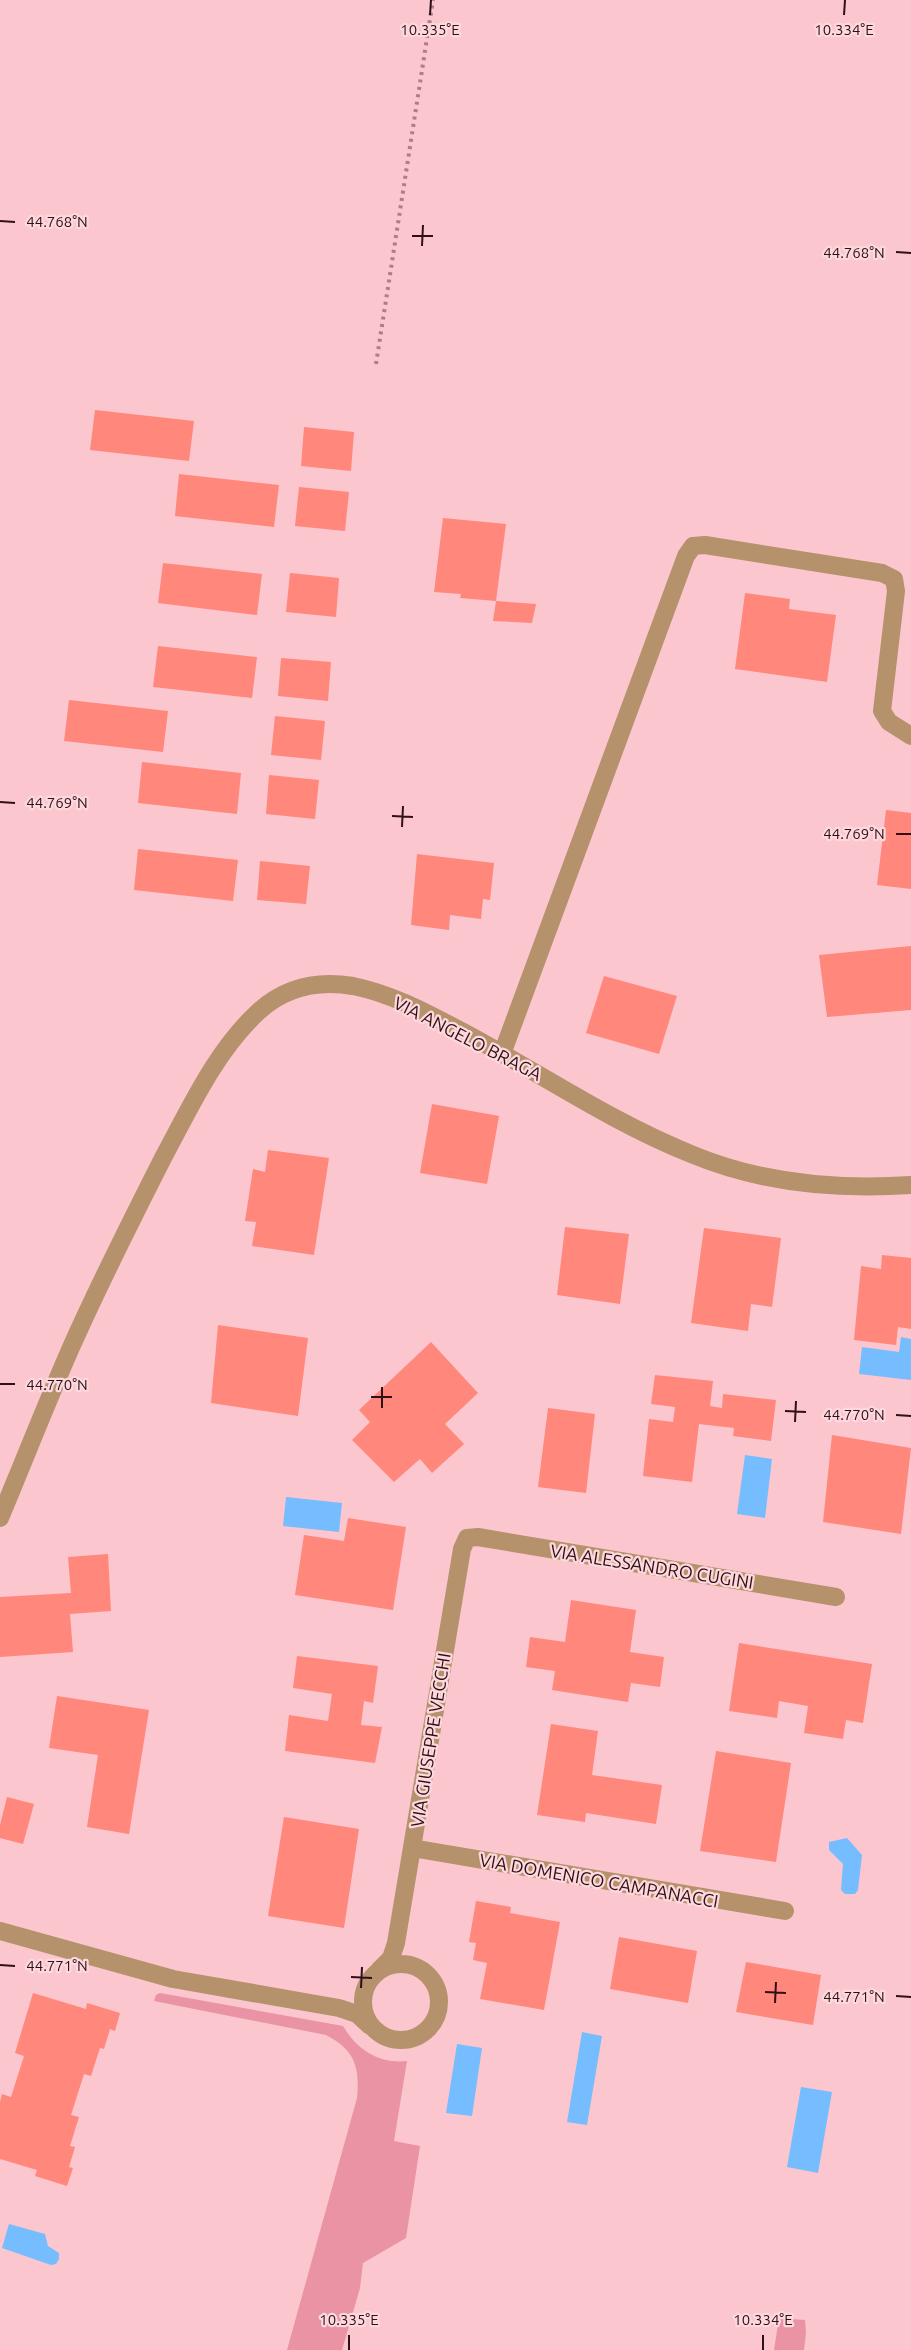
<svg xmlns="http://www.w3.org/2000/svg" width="911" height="2350" font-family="Ubuntu,sans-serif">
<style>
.green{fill:#e993a4}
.water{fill:#75bdfe}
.building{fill:#ff877b}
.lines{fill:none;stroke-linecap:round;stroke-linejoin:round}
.path{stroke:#ac7f88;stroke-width:4;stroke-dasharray:3 4.5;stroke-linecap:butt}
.minor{stroke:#b5916c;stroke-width:18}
.ticks{fill:none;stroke:#2f1017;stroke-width:2}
.labels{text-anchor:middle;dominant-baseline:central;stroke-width:4.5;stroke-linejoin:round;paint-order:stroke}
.street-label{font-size:18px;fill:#2f1017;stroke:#fdd9de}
.ticks-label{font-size:15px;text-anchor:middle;fill:#2f1017;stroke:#fdd9de;stroke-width:4.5;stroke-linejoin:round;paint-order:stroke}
</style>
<rect width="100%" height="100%" fill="#fcc6cf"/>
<path class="green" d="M160,1993L343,2026C357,2050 379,2064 407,2061L394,2141L420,2146L406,2238L363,2263L360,2288L342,2350H287L357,2098C360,2067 355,2050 326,2035L154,2001L156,1995Z
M779,2318L805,2320L806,2333L804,2350H774Z"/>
<path class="water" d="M901,1337L911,1339V1380L859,1374L862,1347L899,1352Z
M745,1455L772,1459L765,1518L737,1514Z
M286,1497L342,1503L339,1532L283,1526Z
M847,1838L862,1855L858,1890L855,1894H845L841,1890L843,1864L829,1850V1842Z
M582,2032L602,2036L587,2125L567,2122Z
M457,2044L482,2048L472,2116L446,2113Z
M801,2087L832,2092L818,2173L787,2167Z
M9,2224L45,2234L48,2246L59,2253V2259L56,2264L51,2265L2,2248Z"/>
<path class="building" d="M95,410L194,421L189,461L90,450Z
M304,427L354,432L351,471L301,466Z
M179,474L279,485L274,527L175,516Z
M299,487L349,492L345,531L295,526Z
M443,518L506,524L496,601L460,598L461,594L434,592Z
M163,563L262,574L257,615L158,603Z
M290,573L339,578L336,617L286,612Z
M745,593L790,599L789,609L836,615L827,682L735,669Z
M496,601L536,604L532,623L493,621Z
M158,646L257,657L252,698L153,687Z
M281,658L331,662L328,701L278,696Z
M69,700L168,711L163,752L64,741Z
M275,716L325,721L321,760L271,755Z
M142,762L241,773L237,814L138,803Z
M269,775L319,780L315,819L266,814Z
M886,810L911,813V889L877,885Z
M138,849L238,860L233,901L134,890Z
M417,854L494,863L490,900L483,899L481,919L450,915L449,930L411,925Z
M260,861L310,866L306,904L257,900Z
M911,946V1010L827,1017L819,955Z
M604,976L677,996L659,1054L586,1033Z
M432,1104L499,1116L487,1184L420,1173Z
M268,1150L329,1158L314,1255L252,1246L256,1222L245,1221L253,1169L265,1172Z
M565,1227L629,1234L620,1304L557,1295Z
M704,1228L781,1238L772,1307L751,1304L748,1331L691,1323Z
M882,1255L911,1258V1329L898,1327L896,1345L854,1340L861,1266L881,1269Z
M218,1325L308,1338L298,1416L211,1403Z
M431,1342L478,1393L445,1424L464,1444L432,1473L420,1459L394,1482L352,1440L370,1422L359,1410Z
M655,1375L713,1381L710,1406L722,1408L723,1394L776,1400L771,1441L733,1436L734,1428L699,1424L692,1482L643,1476L649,1419L673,1422L675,1407L651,1404Z
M548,1408L595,1414L586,1493L538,1487Z
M832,1435L911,1448L901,1534L823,1522Z
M348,1518L406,1527L393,1610L295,1595L304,1535L344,1541Z
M108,1554L111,1611L70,1614L73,1652L0,1657V1597L71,1593L68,1557Z
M571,1600L636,1610L630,1652L664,1657L660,1687L631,1683L628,1702L552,1690L555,1671L526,1667L530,1637L565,1642Z
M739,1643L872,1664L863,1723L846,1720L843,1739L804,1733L808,1706L779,1701L777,1718L729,1711Z
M297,1656L378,1666L373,1703L364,1701L361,1725L382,1727L375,1763L285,1751L289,1715L328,1721L332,1694L293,1688Z
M57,1696L149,1710L129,1834L87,1827L98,1755L49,1748Z
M551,1724L598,1731L592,1775L662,1785L656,1824L586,1813L585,1822L537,1815Z
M716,1751L791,1763L776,1862L700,1851Z
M7,1797L34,1804L23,1844L0,1838V1825Z
M284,1817L359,1829L344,1928L268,1916Z
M476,1901L511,1907L510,1913L560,1922L544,2010L480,1999L487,1963L473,1960L476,1943L469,1942Z
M619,1937L697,1951L688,2003L610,1989Z
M746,1962L821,1975L813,2025L736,2012Z
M33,1993L86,2009L87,2003L120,2013L115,2031L110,2029L104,2049L100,2048L91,2076L84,2074L71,2115L79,2117L70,2146L75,2147L69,2167L73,2168L67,2186L35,2176L37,2170L0,2159V2102L2,2094L11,2097L24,2056L15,2053Z"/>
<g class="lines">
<path class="path" d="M376,364L433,0"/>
<path class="minor" d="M502,1054L686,556L693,546L705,545L882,573L894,579L896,591L882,711L889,722L911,736
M0,1518C23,1463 45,1407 69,1352C98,1286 131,1221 164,1156C191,1106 216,1051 258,1012C285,987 317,980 353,986C393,994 429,1014 465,1033C540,1073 611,1122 691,1154C760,1183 837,1190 911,1185
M412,1848L785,1911
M0,1931L173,1979L339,2008L357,2014L370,2026
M363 2002a38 38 0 1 1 76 0a38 38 0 1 1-76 0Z
M379,1970L391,1958L396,1943L462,1549L467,1538L478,1537L836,1597"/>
</g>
<path class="ticks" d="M430,15L431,0M844,15L845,0M0,221L15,222M412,236H433M422,246L423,225M896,252L911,253M0,802L15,803M392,816L413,817M402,827L403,806M896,834H911M0,1384H15M371,1397H392M382,1408V1387M785,1411L806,1412M896,1415L911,1416M795,1422L796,1401M0,1965L15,1966M351,1977L372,1978M361,1988L362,1967M765,1992L786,1993M896,1996L911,1997M775,2003L776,1982M349,2350V2335M763,2350V2335"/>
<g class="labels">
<g class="street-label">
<text transform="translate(468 1038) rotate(27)">VIA ANGELO BRAGA</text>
<text transform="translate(652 1566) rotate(9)">VIA ALESSANDRO CUGINI</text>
<text transform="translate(430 1740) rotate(-81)">VIA GIUSEPPE VECCHI</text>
<text transform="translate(599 1880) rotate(10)">VIA DOMENICO CAMPANACCI</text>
</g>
</g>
<g class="ticks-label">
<text x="430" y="35">10.335°E</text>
<text x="844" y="35">10.334°E</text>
<text x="57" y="227">44.768°N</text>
<text x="854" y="258">44.768°N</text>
<text x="57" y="808">44.769°N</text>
<text x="854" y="839">44.769°N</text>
<text x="57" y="1390">44.770°N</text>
<text x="854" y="1420">44.770°N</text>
<text x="57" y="1971">44.771°N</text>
<text x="854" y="2002">44.771°N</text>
<text x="349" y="2325">10.335°E</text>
<text x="763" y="2325">10.334°E</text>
</g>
</svg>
